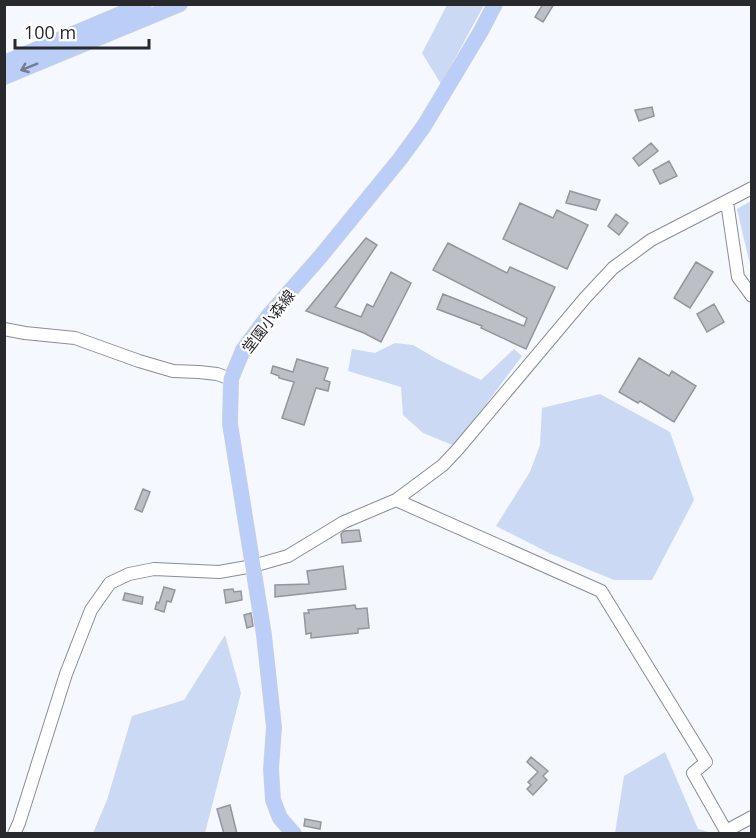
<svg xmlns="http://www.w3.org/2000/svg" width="756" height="838" font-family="'Open Sans','Noto Sans JP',sans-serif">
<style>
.green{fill:#cbd9f5}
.building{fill:#bcbfc5;stroke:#93969c;stroke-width:1.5}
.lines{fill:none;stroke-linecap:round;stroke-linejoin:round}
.minor-casing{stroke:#8a8d92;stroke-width:14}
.major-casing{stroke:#d4d4d5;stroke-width:16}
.minor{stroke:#fff;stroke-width:12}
.major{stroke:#bbcef7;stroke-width:15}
.oneway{stroke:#727c92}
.labels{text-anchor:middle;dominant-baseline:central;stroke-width:4.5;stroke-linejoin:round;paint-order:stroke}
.street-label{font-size:15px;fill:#28292c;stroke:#fff}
</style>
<rect width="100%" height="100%" fill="#f5f8fe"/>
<path class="green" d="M447,5H484L441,84L422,53Z
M751,201V269L737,209Z
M395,343L413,345L437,359L481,380L514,349L522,356L455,446L423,433L403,415L401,387L348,371L352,349L375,353Z
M600,394L670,432L694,500L652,580H614L551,554L496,526L530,472L540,445L542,408Z
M225,635L241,693L205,833H93L107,800L132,716L184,700Z
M665,752L698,829L712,833H615L624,776Z"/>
<path class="building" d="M543,4H554L543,22L535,17Z
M652,107L654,116L639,121L635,110Z
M651,143L658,151L639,166L633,158Z
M669,161L677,176L660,184L653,170Z
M570,191L600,200L596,210L566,203Z
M520,203L553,218L557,210L588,225L567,269L503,239Z
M616,214L628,223L619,235L608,226Z
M366,238L377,245L335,307L361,317L367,304L373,307L391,272L411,283L381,342L364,333L306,311Z
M448,243L507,273L510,267L555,287L526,349L481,328L482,326L437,309L443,294L524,326L527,318L433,270Z
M696,262L713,272L690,308L674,298Z
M714,304L724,322L707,332L697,314Z
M639,358L669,376L672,371L696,386L674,422L640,401L638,403L619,392Z
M297,359L328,368L324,380L330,382L328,391L316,388L304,425L282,418L294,382L279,378V376L271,373L273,366L293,372Z
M143,489L150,492L142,512L135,509Z
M359,530L361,541L342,543L341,534L344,531Z
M343,566L346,589L275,597V585L309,584L307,571Z
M164,587L175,590L171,602L167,601L164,612L155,609L157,602L159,603Z
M233,589L234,592L241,591L242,600L226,603L224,590Z
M125,593L143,597L142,604L123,600Z
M355,605L356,609L367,608L369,628L358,629V633L311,638V633L306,634L304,613H309L308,610Z
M251,613L253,626L247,628L244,615Z
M531,757L548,771L543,776L547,780L533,795L527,789L531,785L528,782L538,772L527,762Z
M230,805L237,834H224L217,809Z
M305,819L321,822L320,829L304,826Z"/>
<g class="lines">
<defs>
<path id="minor" d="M727,202L738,277L752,296
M4,329L25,333L75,338L139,361L173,371L199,372L217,374L231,379
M396,500L601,591L706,762L693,773L726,831L752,817
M14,834L19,823L66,674L91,610L110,583L129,574L154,569L219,572L253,566L288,556L344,522L396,500L443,465L458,449L585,298L613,268L651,240L752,188"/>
<path id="major" d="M4,63L144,4
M4,77L180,4
M294,834L280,818L273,800L271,769L274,727L264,635L230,424L231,379L243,350L269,315L320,257L400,159L424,126L481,31L495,4"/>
</defs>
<use href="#minor" class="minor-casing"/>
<use href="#major" class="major-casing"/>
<use href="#minor" class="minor"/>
<use href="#major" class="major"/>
</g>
<defs><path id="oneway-shaft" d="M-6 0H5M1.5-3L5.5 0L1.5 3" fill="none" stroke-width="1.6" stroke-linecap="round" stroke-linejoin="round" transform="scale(1.5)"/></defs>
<use class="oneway" href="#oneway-shaft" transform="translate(29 67) rotate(158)"/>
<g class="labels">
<g class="street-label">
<text transform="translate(268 321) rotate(-52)">堂園小森線</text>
</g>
</g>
<rect width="756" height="838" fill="none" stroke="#28292c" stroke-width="12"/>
<path d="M15 39v9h134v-9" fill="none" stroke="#28292c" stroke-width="3"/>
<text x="24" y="39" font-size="18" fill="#28292c" stroke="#ffffff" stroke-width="4.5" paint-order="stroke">100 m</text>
</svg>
